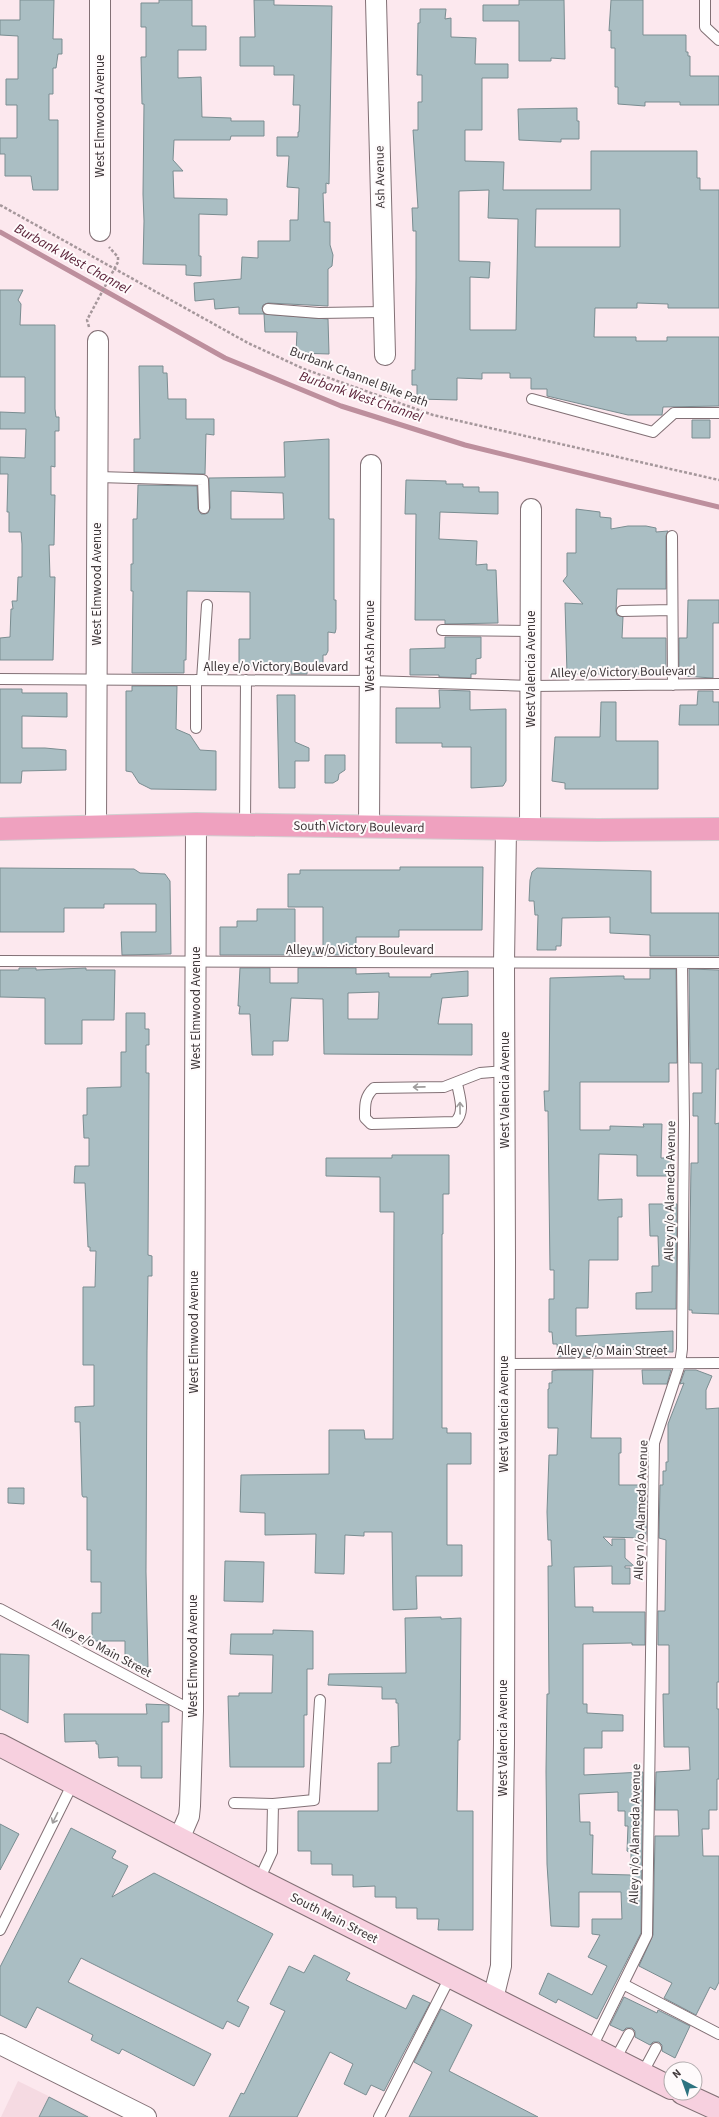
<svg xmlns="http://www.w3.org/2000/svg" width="719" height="2117" font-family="'Source Sans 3',sans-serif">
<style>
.built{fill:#f5dae2}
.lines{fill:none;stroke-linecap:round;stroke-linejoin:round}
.stream{stroke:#bd8f9d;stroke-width:5}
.building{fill:#aabec3;stroke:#7a8d91;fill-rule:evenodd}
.service-casing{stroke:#827075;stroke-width:12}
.minor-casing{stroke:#827075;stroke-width:22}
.secondary-casing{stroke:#827075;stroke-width:24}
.primary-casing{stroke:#d1cfd0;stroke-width:24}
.path{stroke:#a5979b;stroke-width:2.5;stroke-dasharray:3 2;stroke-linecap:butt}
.service{stroke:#fff;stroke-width:10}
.minor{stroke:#fff;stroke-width:20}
.secondary{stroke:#f7d0df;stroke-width:22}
.primary{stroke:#efa1bf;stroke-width:22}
.oneway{stroke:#9f9c9c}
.labels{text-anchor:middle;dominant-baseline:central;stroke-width:4;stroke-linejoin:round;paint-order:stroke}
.street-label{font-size:13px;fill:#3f383a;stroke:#fefafb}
.water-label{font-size:14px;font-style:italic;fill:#551b32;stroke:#fefafb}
</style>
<rect width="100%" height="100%" fill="#fce8ee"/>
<path class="built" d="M18,2081L91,2117H1Z"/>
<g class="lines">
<path class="stream" d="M0,232L225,358L341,406L465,445L719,507"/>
</g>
<path class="building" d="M20,0H54L53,39H62V54H58L56,68H53V94H49V120H58V190H33L31,176H5V154H0V138H17V105H6V79H18V36L0,35V20H20Z
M159,0H192V26H206V50H178V78L201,77L202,117L231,118V121H264V136H231L230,140H174L173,160L183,171H173L174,198L227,199V215L199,214V256H201V276L186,275V265L143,264L144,221L143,194L144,104H142L141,57H146V27H141V3H159Z
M254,0H274V5L332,6L329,184L326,183V193H323L324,222H330V245L333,255L332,266L328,269V306L268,303L263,305L262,308L264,314H239V307L215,309L214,299L195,301L194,283L241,279L242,257L258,258V241H290V220H298L299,188L287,187L289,156H277V137H298V132H299L300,105H293L294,75H274V66H240V37H255Z
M519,0H564L565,59L551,58V61H519V21H483V5H519Z
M611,0H643V35H686V52H688V56H690V76H719V105H680V102H645V106L618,104V87H615V48H611V30L609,31Z
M420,9H446L445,19L451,18V37L476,38L475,64H508V78H482V130H465V161L504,162L503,190H591V151H697V178H700V190H719V308H668V304L637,303V308H595L594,337H636V341H667V337H719V406L663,407L662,415H628L547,396V389H531V378H510V373H482V379L457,378V400L417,399V385H412V370H415L416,278V231H413L412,208H418L413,130H418V102H422V75H417L418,23H420ZM489,190L488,218L518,219L516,330H470V277L489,278L490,262L459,261V191ZM536,209H620V247H535Z
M577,108V121H579V139H561V142L519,140L518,109Z
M0,290H23L18,300L21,304L20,325H55V409L56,417H59V431H55V467L51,466V495H55L54,545H49L50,577H55L53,660H0V638L10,637L11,609H13L12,601H17L18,577H22V544L21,532H9V512H7L8,474H0V457L25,458L26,429H0V412L25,413V377H0Z
M264,314L328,319L329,354L296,353L297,332H265Z
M139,366H163V373H167L168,399H186V419H214V435L206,434L205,474L134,472V439H140Z
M692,420H710V438H692Z
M329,439V519H334V600H336V629L335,633L328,632V651L326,655H323V669H307V674H291V666H239V639H250V592L187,591L186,660H184V673H132L133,591H131V564H133V519H137L138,485L197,486L198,509L201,514H205L208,513L210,508L209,478L285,477L284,442ZM231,491L283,493L284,519H231Z
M406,480L446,481V484H463V487H479V492H498V514L440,512L439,539L477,541L476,565L487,564V570H496L498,623L445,624V620H415L416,514H405Z
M576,509L600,512V517L611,518V529L628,526H646L656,528V532L668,531L666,536V589H617L616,611L617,615L623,617L622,638H666V674H567L565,603L583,604L563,581L567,576V553H576Z
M688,600H719V623H713V678L682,676V674H679V638H687Z
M445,637H481V658L476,659V674H471V678L439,677V675H410V649L445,648Z
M132,686H177L176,729L190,735L200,750L216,751V790L151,789L139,783L132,772L126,771V691H132Z
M0,689H22V693H67V717L22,716V748H45L66,750V770L22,771L21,783H0Z
M439,690L470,691V710L506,709V781L503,786L471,788V747H442V743H396V708H440Z
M698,691H713V702H719V725H679L680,705H697Z
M277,695H295V742L309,748V761H295V788H279Z
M601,702H616V741H658V789H565V783L552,781L555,737H600Z
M325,755H345V770L339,774L338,780L333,783H325Z
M400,867H483L482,930H399V937H356V955H299V952H323V907H288V874H300V870H400Z
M0,868L134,869L140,873L165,874L170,881L171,954L122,955L121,932H156V904H104V908H64V932H0Z
M537,868L651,871V913H719V956H650V935L610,933V917L562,918L561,946H556V950H537L538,915H535L534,901H529L530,880L532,872Z
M257,909H295V955H220V927H237V921H257Z
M19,968H36V970L86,968V970H115L114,1020H82V1044H45V998L0,997V970H19Z
M240,968H270V983H298V968H356V974L389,973V977H431V974L468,971V996L442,998L438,1024H472V1055L324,1054L323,999L291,998L288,1041H273V1055H252L250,1014H239L240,1006H238ZM379,992L378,1019H348V993Z
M650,969H676L677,1063H669V1082H580V1130H610V1126L644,1127L643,1124H662L661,1158H671V1176H637V1155L599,1154L598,1200L622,1199V1217H618V1260H589L588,1308H576V1336L673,1331V1352H651L664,1357H642V1350L624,1349V1347H597V1356L593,1357H558L557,1344H553L552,1332H549V1299H554V1270H550L548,1111H545L544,1091H549L550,978L617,976H624V979H650Z
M689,969L719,970V1069H716L715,1124L719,1123V1314L692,1313V1310H689L691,1163H698V1116H693V1093H702V1063H690Z
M126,1013H145V1029H149V1045H146V1073H149L148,1255L152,1256V1276H148L147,1350L146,1572L148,1667H131L125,1664V1641H92V1613H101V1582H91V1550H87V1497H83L82,1495L80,1422H75V1407L94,1406V1365H83V1287H95L96,1251H90V1247H88L85,1183H74L75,1166H89V1138H84L83,1115H87V1088L121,1087V1052H126Z
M392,1155H449V1194H443V1234H442V1428H447V1433H471V1464H447V1545H462V1576H416L417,1609L393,1610L392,1532H364V1536L345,1535L344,1574L315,1573L316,1534L265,1535V1513L240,1512L241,1475L329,1474V1430H364L365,1439H393L394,1212H380V1177L326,1176V1158H392Z
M649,1204H677L676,1309H636V1293L652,1292V1266H659L658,1236H650Z
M558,1370H593L591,1438H621V1453H619V1485H643V1488L644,1485H647L646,1538L603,1537L612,1546V1539H625V1558L634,1566H625V1568H630V1584H612V1566L574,1567L575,1607H593V1612H645V1645H632V1643L583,1644V1704H587V1713L623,1715V1731H602V1748H584V1775L643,1772L641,1933L597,2019L558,1999L556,2003L539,1994L548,1973L592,1995L607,1966L588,1957L600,1935L592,1934V1919H622L621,1892H579V1927L551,1926L547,1864L546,1771L547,1694H549L548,1566H552L551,1540H548L547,1512L549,1455H557L558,1428H548V1389H549V1383H552V1371ZM618,1792V1811H625V1826H628L627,1851L631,1853V1875L592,1874L593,1835H590V1822H580L579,1794Z
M642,1370H671L667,1384H643Z
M685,1370H696L712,1376L706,1390V1409L719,1408V1682H717V1709H719V1779H717V1810H709V1829H702L703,1856H719V1982L715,1990L710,1987L696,2015L664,1998L672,1983L639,1966L653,1935L655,1836H679L678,1810H655L656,1772L690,1770L689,1747H664L663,1694H669V1645H658V1611H665L666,1540L659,1538L660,1485H663V1471H666V1462H668V1424L684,1383L680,1384Z
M8,1488H24V1504L8,1503Z
M225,1561L264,1562L263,1602L224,1601Z
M441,1617V1619L461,1618L460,1740H458L457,1811H473V1930H438L439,1919H417V1908H396V1897H375V1886L353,1887V1875H332V1864H311V1851H298V1811H378V1763H391V1747L399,1746L398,1703H396V1699H382V1687L328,1685L329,1674L406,1673L405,1618Z
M273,1630L313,1631V1669H307V1715H304V1767H230L228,1696H239V1693H272L273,1655L230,1654L231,1634H273Z
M0,1654L29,1655L28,1723L0,1709Z
M146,1704L169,1705V1722H162V1778H141V1766H118V1757L99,1758L98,1744H96V1741L65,1742L64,1714H147Z
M0,1824L19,1834L0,1870Z
M71,1828L116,1851L112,1858L128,1866L112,1897L154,1873L273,1934L237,2001L249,2007L239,2027L227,2021L223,2029L81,1958L68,1982L211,2054L194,2086L122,2049L119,2054L91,2040L93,2035L37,2007L26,2028L0,2015V1967Z
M314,1955L350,1973L346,1980L406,2009L413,1995L430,2003L402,2056L384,2091L371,2085L366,2095L344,2084L353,2064L330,2052L297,2117H229L241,2093L244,2094L285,2011L270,2004L289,1966L304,1973Z
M624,1997L657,2013L658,2010L690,2026L675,2058L662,2051V2045L659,2042H653L650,2045L635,2037V2031L632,2028H626L623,2031L610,2025Z
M441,2009L472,2025L449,2071L538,2117H409L432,2072L414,2062Z
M49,2097L88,2117H39Z"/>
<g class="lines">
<defs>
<path id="service" d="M705,0V27L719,40
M268,309L319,313L384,312
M532,399L653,432L674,413H719
M98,477L203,480L204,508
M672,536L673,685
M622,611L672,610
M442,630L531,631
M0,679L370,681L531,686L719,684
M196,680V728
M202,680L207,605
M245,825L246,680
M0,961L719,963
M457,1083C459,1096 466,1112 455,1122L371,1124L365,1118C365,1106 364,1097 374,1088L444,1087L480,1073L505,1071
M505,1364L719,1363
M0,1609L193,1711
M234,1803L273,1804
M259,1880L272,1852L273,1804L314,1800L320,1700
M0,1930L73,1783
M623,1984L719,2034
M591,2049L647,1935L654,1443L680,1364L682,1349L684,1123L682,963
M615,2060L629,2034
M642,2074L656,2048
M379,2117L450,1977"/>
<path id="minor" d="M376,0L385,355
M100,231V0
M96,827L98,341
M369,827L371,465
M530,829L531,509
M179,1839L189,1816L190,1806L193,1711L196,824
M493,1999L501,1966L504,1743L505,1260L504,963L506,829
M0,2044L146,2117"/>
<path id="secondary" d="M0,1745L259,1880L671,2088
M682,2093L719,2110"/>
<path id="primary" d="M0,829L196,824L598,830L719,829"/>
</defs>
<use href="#service" class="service-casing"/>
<use href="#minor" class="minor-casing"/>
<use href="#secondary" class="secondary-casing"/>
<use href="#primary" class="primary-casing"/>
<path class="path" d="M0,205L248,343L304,369L433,415L719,480
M89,327L87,320L118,262V257L109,247"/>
<use href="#service" class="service"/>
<use href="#minor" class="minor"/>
<use href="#secondary" class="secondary"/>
<use href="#primary" class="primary"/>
</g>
<defs><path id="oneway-shaft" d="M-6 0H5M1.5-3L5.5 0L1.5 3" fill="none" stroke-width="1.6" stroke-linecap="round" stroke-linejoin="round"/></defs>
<g class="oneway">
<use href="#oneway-shaft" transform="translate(419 1087) rotate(179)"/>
<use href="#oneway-shaft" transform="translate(460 1108) rotate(-91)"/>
<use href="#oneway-shaft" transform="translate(55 1818) rotate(116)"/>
</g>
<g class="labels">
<g class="street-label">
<text transform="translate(100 116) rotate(-90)">West Elmwood Avenue</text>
<text transform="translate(380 177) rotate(-91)">Ash Avenue</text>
<text transform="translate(359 377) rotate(21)">Burbank Channel Bike Path</text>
<text transform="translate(97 584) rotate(-90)">West Elmwood Avenue</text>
<text transform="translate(370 646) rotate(-90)">West Ash Avenue</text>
<text x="276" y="667">Alley e/o Victory Boulevard</text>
<text transform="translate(531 669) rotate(-90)">West Valencia Avenue</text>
<text transform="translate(623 672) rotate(-1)">Alley e/o Victory Boulevard</text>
<text transform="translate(359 827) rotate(1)">South Victory Boulevard</text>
<text x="360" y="950">Alley w/o Victory Boulevard</text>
<text transform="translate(196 1008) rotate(-90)">West Elmwood Avenue</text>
<text transform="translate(505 1090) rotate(-90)">West Valencia Avenue</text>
<text transform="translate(670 1191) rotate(-89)">Alley n/o Alameda Avenue</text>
<text transform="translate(194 1332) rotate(-90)">West Elmwood Avenue</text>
<text x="612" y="1351">Alley e/o Main Street</text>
<text transform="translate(504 1414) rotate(-90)">West Valencia Avenue</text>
<text transform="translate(641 1510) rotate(-88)">Alley n/o Alameda Avenue</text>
<text transform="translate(102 1648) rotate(28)">Alley e/o Main Street</text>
<text transform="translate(193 1656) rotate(-90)">West Elmwood Avenue</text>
<text transform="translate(503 1738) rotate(-90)">West Valencia Avenue</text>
<text transform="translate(635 1834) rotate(-89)">Alley n/o Alameda Avenue</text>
<text transform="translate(334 1918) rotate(27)">South Main Street</text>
</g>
<g class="water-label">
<text transform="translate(72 259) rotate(29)">Burbank West Channel</text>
<text transform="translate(361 397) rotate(19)">Burbank West Channel</text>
</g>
</g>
<g transform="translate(683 2081) rotate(319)"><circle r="19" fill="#fefafb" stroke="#b2acae"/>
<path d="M0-3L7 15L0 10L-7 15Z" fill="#2d7380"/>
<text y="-6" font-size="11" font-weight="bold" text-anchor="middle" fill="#3f383a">N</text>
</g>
</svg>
